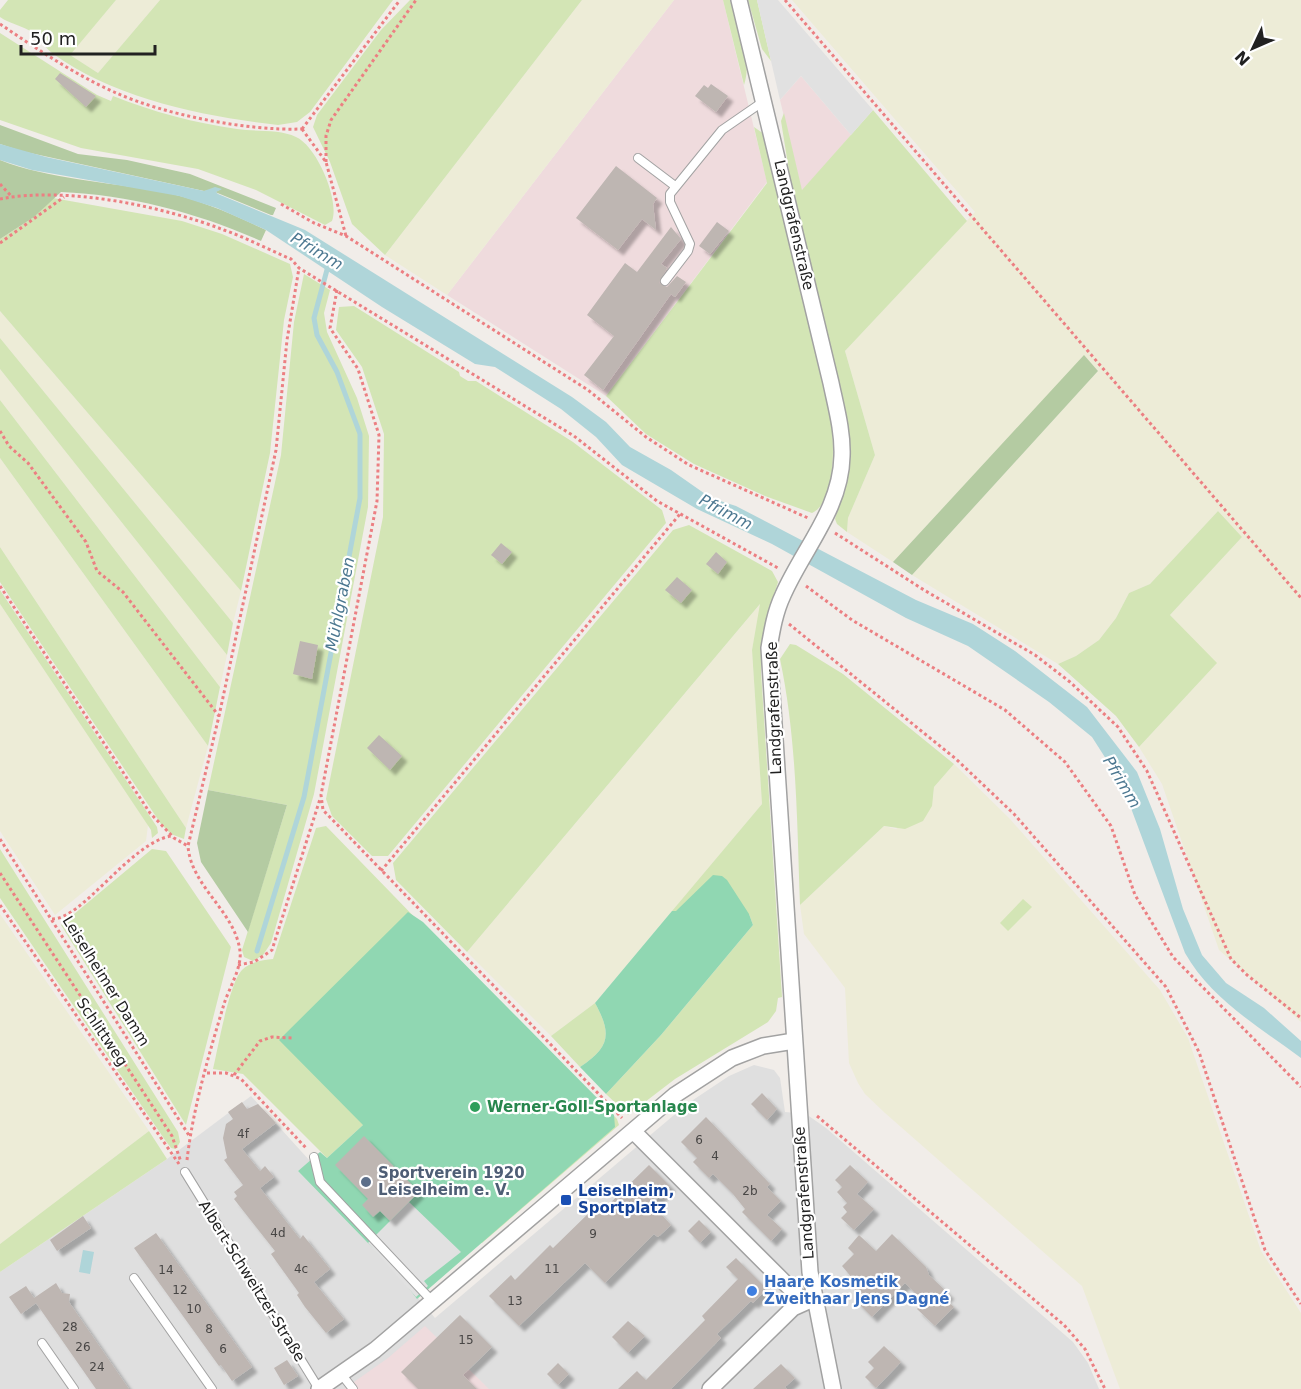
<svg xmlns="http://www.w3.org/2000/svg" width="1301" height="1389" font-family="'DejaVu Sans',sans-serif">
<style>
.residential{fill:#dfdfdf}
.commercial{fill:#efdbdd}
.farmland{fill:#edecd7}
.grass{fill:#d3e5b5}
.forest{fill:#b4cba2}
.pitch{fill:#90d7b2}
.parking{fill:#e1e1e1}
.water{fill:#afd5d9}
.lines{fill:none;stroke-linecap:round;stroke-linejoin:round}
.stream{stroke:#afd5d9;stroke-width:5}
.building{fill:#beb6b2;filter:url(#shadow)}
.service-casing{stroke:#a2a2a2;stroke-width:10}
.minor-casing{stroke:#a2a2a2;stroke-width:18}
.path{stroke:#ec7f82;stroke-width:3;stroke-dasharray:3 3;stroke-linecap:butt}
.service{stroke:#fff;stroke-width:8}
.minor{stroke:#fff;stroke-width:15}
.leisure-dot{fill:#2e9e5b;stroke:#fff;stroke-width:2}
.service-dot{fill:#5c6f8a;stroke:#fff;stroke-width:2}
.transit-dot{fill:#1a4fb4;stroke:#fff;stroke-width:2}
.shop-dot{fill:#3f7fe0;stroke:#fff;stroke-width:2}
.labels{text-anchor:middle;dominant-baseline:central;stroke-width:4.5;stroke-linejoin:round;paint-order:stroke}
.number-label{font-size:12px;fill:#484645}
.street-label{font-size:15px;fill:#212121;stroke:#fff}
.leisure-label{font-size:15px;font-weight:bold;fill:#27864d;stroke:#fff;text-anchor:start}
.service-label{font-size:15px;font-weight:bold;fill:#4e5e75;stroke:#fff;text-anchor:start}
.transit-label{font-size:15px;font-weight:bold;fill:#164399;stroke:#fff;text-anchor:start}
.shop-label{font-size:15px;font-weight:bold;fill:#366cbe;stroke:#fff;text-anchor:start}
.water-label{font-size:16px;font-style:italic;fill:#4c7891;stroke:#fff}
</style>
<defs>
<filter id="shadow"><feDropShadow dx="5.5" dy="5.5" stdDeviation="1.5" flood-color="#0004"/></filter>
</defs>
<rect width="100%" height="100%" fill="#f1ede9"/>
<path class="residential" d="M754,1065L774,1070L780,1078L785,1112L806,1114L826,1128L1073,1342L1088,1363L1099,1389H0V1272L167,1159L251,1096L310,1161L298,1171L398,1274L435,1318L687,1104L729,1076Z"/>
<path class="commercial" d="M674,0H723L767,182L606,396L447,295Z
M801,76L851,135L802,191L780,100Z
M425,1326L489,1389H344L388,1358Z"/>
<path class="farmland" d="M116,0H160L98,73L69,55Z
M582,0H674L447,295L385,255Z
M792,0H1301V1022L1219,950L1162,784L1139,747L1216,664L1170,615L1242,537L1218,511L1150,584L1129,593L1116,618L1099,640L1076,656L1058,664L912,575L1098,371L1084,356L893,562L847,532L848,518L875,455L845,351L975,212Z
M0,311L241,591L233,623L0,338Z
M0,369L227,655L220,687L0,400Z
M0,458L208,746L186,828L0,547Z
M761,603L752,650L762,804L595,1003L551,1036L467,952Z
M0,604L148,825L146,841L55,915L0,831Z
M954,764L1010,819L1145,973L1160,990L1188,1038L1261,1251L1301,1313V1389H1120L1082,1286L885,1113L865,1094L858,1083L849,1063L845,988L804,934L800,905L884,826L896,829L933,797L934,787Z
M0,914L149,1131L0,1244Z"/>
<path class="grass" d="M8,0H116L70,55L98,73L160,0H393L310,112L297,122L278,125C202,116 115,99 52,53C44,47 40,38 33,33C24,26 10,24 0,17V10Z
M410,0H582L385,255L352,224L330,162L313,127L317,115L381,30Z
M723,0H730C737,26 753,58 744,85Z
M748,0H757L771,61L762,49Z
M0,33L97,95L111,101L113,96C153,112 195,123 237,129C255,132 280,129 296,137C317,146 340,201 332,221L325,225L256,190L198,169L81,148L0,120Z
M873,110L967,221L845,351L875,455L848,518L847,532L837,524L835,519L850,468V441L846,412L790,177L781,121L784,113L802,190Z
M754,127L764,134L831,418C834,441 837,502 812,513L765,496L694,464L646,434L606,396L767,183Z
M53,198L182,221L222,234L290,264L293,277L284,320L270,453L241,591L0,311V239L34,217Z
M304,274L330,290L324,313L327,332L357,398L369,436L368,507L314,794L271,943L263,955L253,961L244,957L242,950L287,805L208,790L281,455L294,322Z
M354,306L459,372L460,376L468,381H476L573,442L662,510L666,523L388,856H372L332,816L326,799L383,517L384,434L362,367L336,330L339,307Z
M0,338L233,623L227,655L0,369Z
M0,400L220,687L208,746L0,458Z
M1218,511L1242,537L1170,615L1217,663L1139,747L1116,716L1058,664L1076,656L1099,640L1116,618L1129,593L1150,584Z
M689,525L772,571L778,582L764,628L761,672L782,997L778,998L776,1011L768,1022L675,1079L628,1115L606,1094L661,1035L753,925L749,914L672,911L762,804L752,650L760,604L467,952L396,880L393,863L673,530Z
M0,547L186,828L184,839L171,834L161,824L0,582Z
M0,590L157,827L158,833L152,838L151,830L0,604Z
M790,644L796,645L843,674L954,764L934,787L932,806L923,821L905,829L884,826L800,905C797,824 797,739 780,659Z
M326,826L594,1102L598,1099L617,1119L619,1125L482,1243L296,1059L363,1125L327,1158L243,1074L213,1069C218,1048 229,984 242,970C250,962 262,960 273,959L316,828Z
M0,849L178,1132L180,1142L176,1149L171,1148L165,1140L0,898Z
M152,849L166,851L231,947L186,1125L61,925Z
M1023,899L1032,907L1008,931L1000,923Z
M595,1003C612,1034 610,1047 580,1067L551,1036Z
M149,1131L167,1159L0,1272V1244Z"/>
<path class="forest" d="M0,125L78,154L127,160L190,174L276,208L273,215H271L215,192L221,189L204,191L21,151L0,144Z
M0,160C48,179 108,182 158,191C197,198 232,214 266,230L261,241C198,213 130,195 61,192L34,217L0,239Z
M1084,355L1098,371L912,575L893,562Z
M208,790L287,805L248,932L201,862L197,843Z"/>
<path class="pitch" d="M713,875L722,876L727,880L749,914L753,925L661,1035L606,1094L580,1067C610,1047 612,1034 595,1003L672,911H676Z
M408,912L423,922L614,1115L615,1127L417,1299L398,1274L298,1171L320,1152L327,1158L363,1125L279,1040Z"/>
<path class="parking" d="M757,0H778L873,110L851,135L801,76L780,100Z
M409,1202L461,1252L424,1281L428,1286L416,1297L368,1243Z"/>
<path class="water" d="M0,144L46,157L204,191L215,187L222,189L216,192L218,194L305,230L572,397L606,422L630,447L671,470L711,498L736,506L916,600L973,624L1015,651L1087,707L1137,772L1160,829L1183,909L1202,955L1226,983L1264,1008L1301,1041V1058C1259,1027 1211,999 1185,953L1122,784L1092,737L1049,702L968,646L906,618L772,544L697,509L622,465L596,437L561,409L495,367L475,364L382,307L266,230L217,208L179,196L32,170L0,160Z
M83,1250L94,1252L90,1274L79,1272Z"/>
<g class="lines">
<path class="stream" d="M257,951L304,797L360,498V434L337,372L317,335L314,318L328,266"/>
</g>
<path class="building" d="M60,73L96,96L86,107L55,79Z
M711,84L728,96L716,112L695,96L704,85L708,88Z
M616,166L657,198L653,204L656,230L642,219L618,250L576,218Z
M717,222L729,231L710,254L699,246Z
M671,227L681,239L661,264L667,268L659,283L667,287L677,276L686,282L675,297L671,294L603,390L584,375L614,336L587,315L625,263L637,272Z
M501,543L512,552L502,564L491,555Z
M716,552L727,562L718,574L706,564Z
M677,577L692,590L681,603L665,590Z
M300,641L318,645L312,679L293,674Z
M379,735L402,756L390,770L367,748Z
M762,1093L777,1109L767,1120L751,1104Z
M242,1102L247,1109L258,1104L276,1123L242,1149L260,1171L265,1166L274,1177L260,1188L300,1239L303,1235L330,1269L314,1282L344,1319L326,1333L305,1307L297,1295L299,1293L271,1254L275,1251L234,1199L237,1196L234,1192L243,1185L224,1160L227,1158L223,1138L226,1124L233,1119L228,1112Z
M706,1117L770,1184L767,1187L781,1201L767,1215L782,1229L771,1241L742,1212L745,1209L733,1194L713,1174L709,1178L693,1162L697,1158L681,1142Z
M364,1136L419,1192L390,1221L380,1211L373,1217L362,1205L368,1199L335,1165Z
M649,1165L670,1186L652,1204L671,1225L658,1237L654,1234L605,1283L585,1263L519,1326L489,1296L511,1275L515,1280L550,1245L553,1248L593,1209L599,1214Z
M850,1165L868,1182L857,1194L874,1209L854,1230L841,1218L847,1212L843,1207L847,1203L837,1192L842,1187L835,1180Z
M83,1216L91,1228L57,1251L50,1240Z
M699,1220L711,1232L700,1243L688,1231Z
M156,1233L252,1367L232,1381L221,1365L219,1366L134,1248Z
M892,1234L926,1267L929,1275L949,1294L944,1298L954,1307L935,1326L917,1309L924,1302L905,1283L872,1317L856,1301L861,1295L855,1290L859,1286L842,1266L854,1254L848,1248L859,1235L876,1251Z
M736,1258L765,1287L763,1289L765,1291L753,1303L751,1301L717,1334L721,1338L671,1389H618L637,1371L646,1380L705,1320L702,1316L738,1279L726,1267Z
M56,1283L62,1293L70,1294L69,1302L129,1389H96L36,1303L21,1314L9,1297L26,1286L34,1298Z
M460,1315L492,1347L463,1375L477,1389H418L401,1372Z
M628,1321L645,1336L628,1353L612,1337Z
M884,1346L901,1362L876,1388L865,1377L874,1368L868,1362Z
M287,1360L298,1376L284,1385L274,1368Z
M558,1363L569,1374L558,1385L547,1374Z
M781,1364L795,1378L785,1387L787,1389H753Z"/>
<g class="lines">
<defs>
<path id="service" d="M638,158L675,186
M665,281L688,251L690,244L670,202V194L722,130L764,101
M314,1157L320,1182L433,1302
M185,1172L319,1389
M134,1278L212,1389
M42,1343L74,1389
M342,1375L353,1389"/>
<path id="minor" d="M739,0L831,383C836,407 843,432 842,456C841,509 803,549 783,595C775,612 772,630 769,648L810,1272L833,1389
M633,1131L803,1301
M319,1389L375,1350L675,1095L732,1058L763,1046L794,1041
M710,1389L793,1308L813,1299"/>
</defs>
<use href="#service" class="service-casing"/>
<use href="#minor" class="minor-casing"/>
<path class="path" d="M785,0L1301,598
M0,24C37,49 74,74 114,92C165,115 247,131 302,129
M302,129L400,0
M302,129L326,162L346,236
M326,162V136L331,120L416,0
M0,184L12,197
M0,199C66,186 162,206 224,230C247,238 269,250 291,259L299,268L574,436L657,501L778,568
M281,204L314,223L346,236L588,390L646,437L689,465L808,518
M0,243L64,197
M337,290L330,328L358,369L379,435L377,501L321,795L323,810L622,1118
M0,431L9,446L28,463L86,542L97,571L123,592L219,716
M835,533L924,590L1035,655L1070,682L1118,727L1147,771L1231,959L1247,975L1301,1018
M0,586L150,813L174,838L188,846
M806,586L852,620L1005,710L1065,762L1111,826L1135,895L1173,957L1301,1087
M789,624L956,759L1014,814L1166,987L1199,1052L1265,1250L1301,1304
M0,839L190,1137
M381,871L680,514
M0,873L172,1136L181,1162
M0,905L179,1164
M52,919C82,920 130,843 171,836
M238,965L254,962L272,950L320,799
M207,1073H226L241,1079L307,1149
M234,1075L260,1041L272,1037L292,1038
M817,1116L1064,1325L1085,1349L1105,1389
M187,1160C193,1108 209,1054 224,1004C229,988 242,968 240,951C235,911 191,887 188,846L219,716L276,450L287,340L299,268"/>
<use href="#service" class="service"/>
<use href="#minor" class="minor"/>
</g>
<circle class="leisure-dot" cx="475" cy="1107" r="6"/>
<circle class="service-dot" cx="366" cy="1182" r="6"/>
<rect class="transit-dot" x="560" y="1194" width="12" height="12" rx="3"/>
<circle class="shop-dot" cx="752" cy="1291" r="6"/>
<g class="labels">
<g class="number-label">
<text x="243" y="1134">4f</text>
<text x="699" y="1140">6</text>
<text x="715" y="1156">4</text>
<text x="750" y="1191">2b</text>
<text x="278" y="1233">4d</text>
<text x="593" y="1234">9</text>
<text x="301" y="1269">4c</text>
<text x="552" y="1269">11</text>
<text x="166" y="1270">14</text>
<text x="180" y="1290">12</text>
<text x="515" y="1301">13</text>
<text x="194" y="1309">10</text>
<text x="70" y="1327">28</text>
<text x="209" y="1329">8</text>
<text x="466" y="1340">15</text>
<text x="83" y="1347">26</text>
<text x="223" y="1349">6</text>
<text x="97" y="1367">24</text>
</g>
<g class="street-label">
<text transform="translate(794 225) rotate(77)">Landgrafenstraße</text>
<text transform="translate(774 708) rotate(-92)">Landgrafenstraße</text>
<text transform="translate(106 981) rotate(58)">Leiselheimer Damm</text>
<text transform="translate(102 1032) rotate(56)">Schlittweg</text>
<text transform="translate(804 1193) rotate(-94)">Landgrafenstraße</text>
<text transform="translate(252 1281) rotate(58)">Albert-Schweitzer-Straße</text>
</g>
<g class="leisure-label">
<text x="487" y="1107">Werner-Goll-Sportanlage</text>
</g>
<g class="service-label">
<text x="378" y="1173">Sportverein 1920<tspan x="378" dy="17">Leiselheim e. V.</tspan></text>
</g>
<g class="transit-label">
<text x="578" y="1191">Leiselheim,<tspan x="578" dy="17">Sportplatz</tspan></text>
</g>
<g class="shop-label">
<text x="764" y="1282">Haare Kosmetik<tspan x="764" dy="17">Zweithaar Jens Dagné</tspan></text>
</g>
<g class="water-label">
<text transform="translate(317 251) rotate(31)">Pfrimm</text>
<text transform="translate(726 512) rotate(28)">Pfrimm</text>
<text transform="translate(340 604) rotate(-79)">Mühlgraben</text>
<text transform="translate(1122 782) rotate(59)">Pfrimm</text>
</g>
</g>
<g transform="translate(1253 48) rotate(226)" stroke="#ffffff" stroke-width="4.5" paint-order="stroke">
<path d="M0-4.5L10 22L0 15L-10 22Z" fill="#212121"/>
<text y="-9" font-size="16" font-weight="bold" text-anchor="middle" fill="#212121">N</text>
</g>
<path d="M21 45v9h134v-9" fill="none" stroke="#212121" stroke-width="3"/>
<text x="30" y="45" font-size="18" fill="#212121" stroke="#ffffff" stroke-width="4.5" paint-order="stroke">50 m</text>
</svg>
